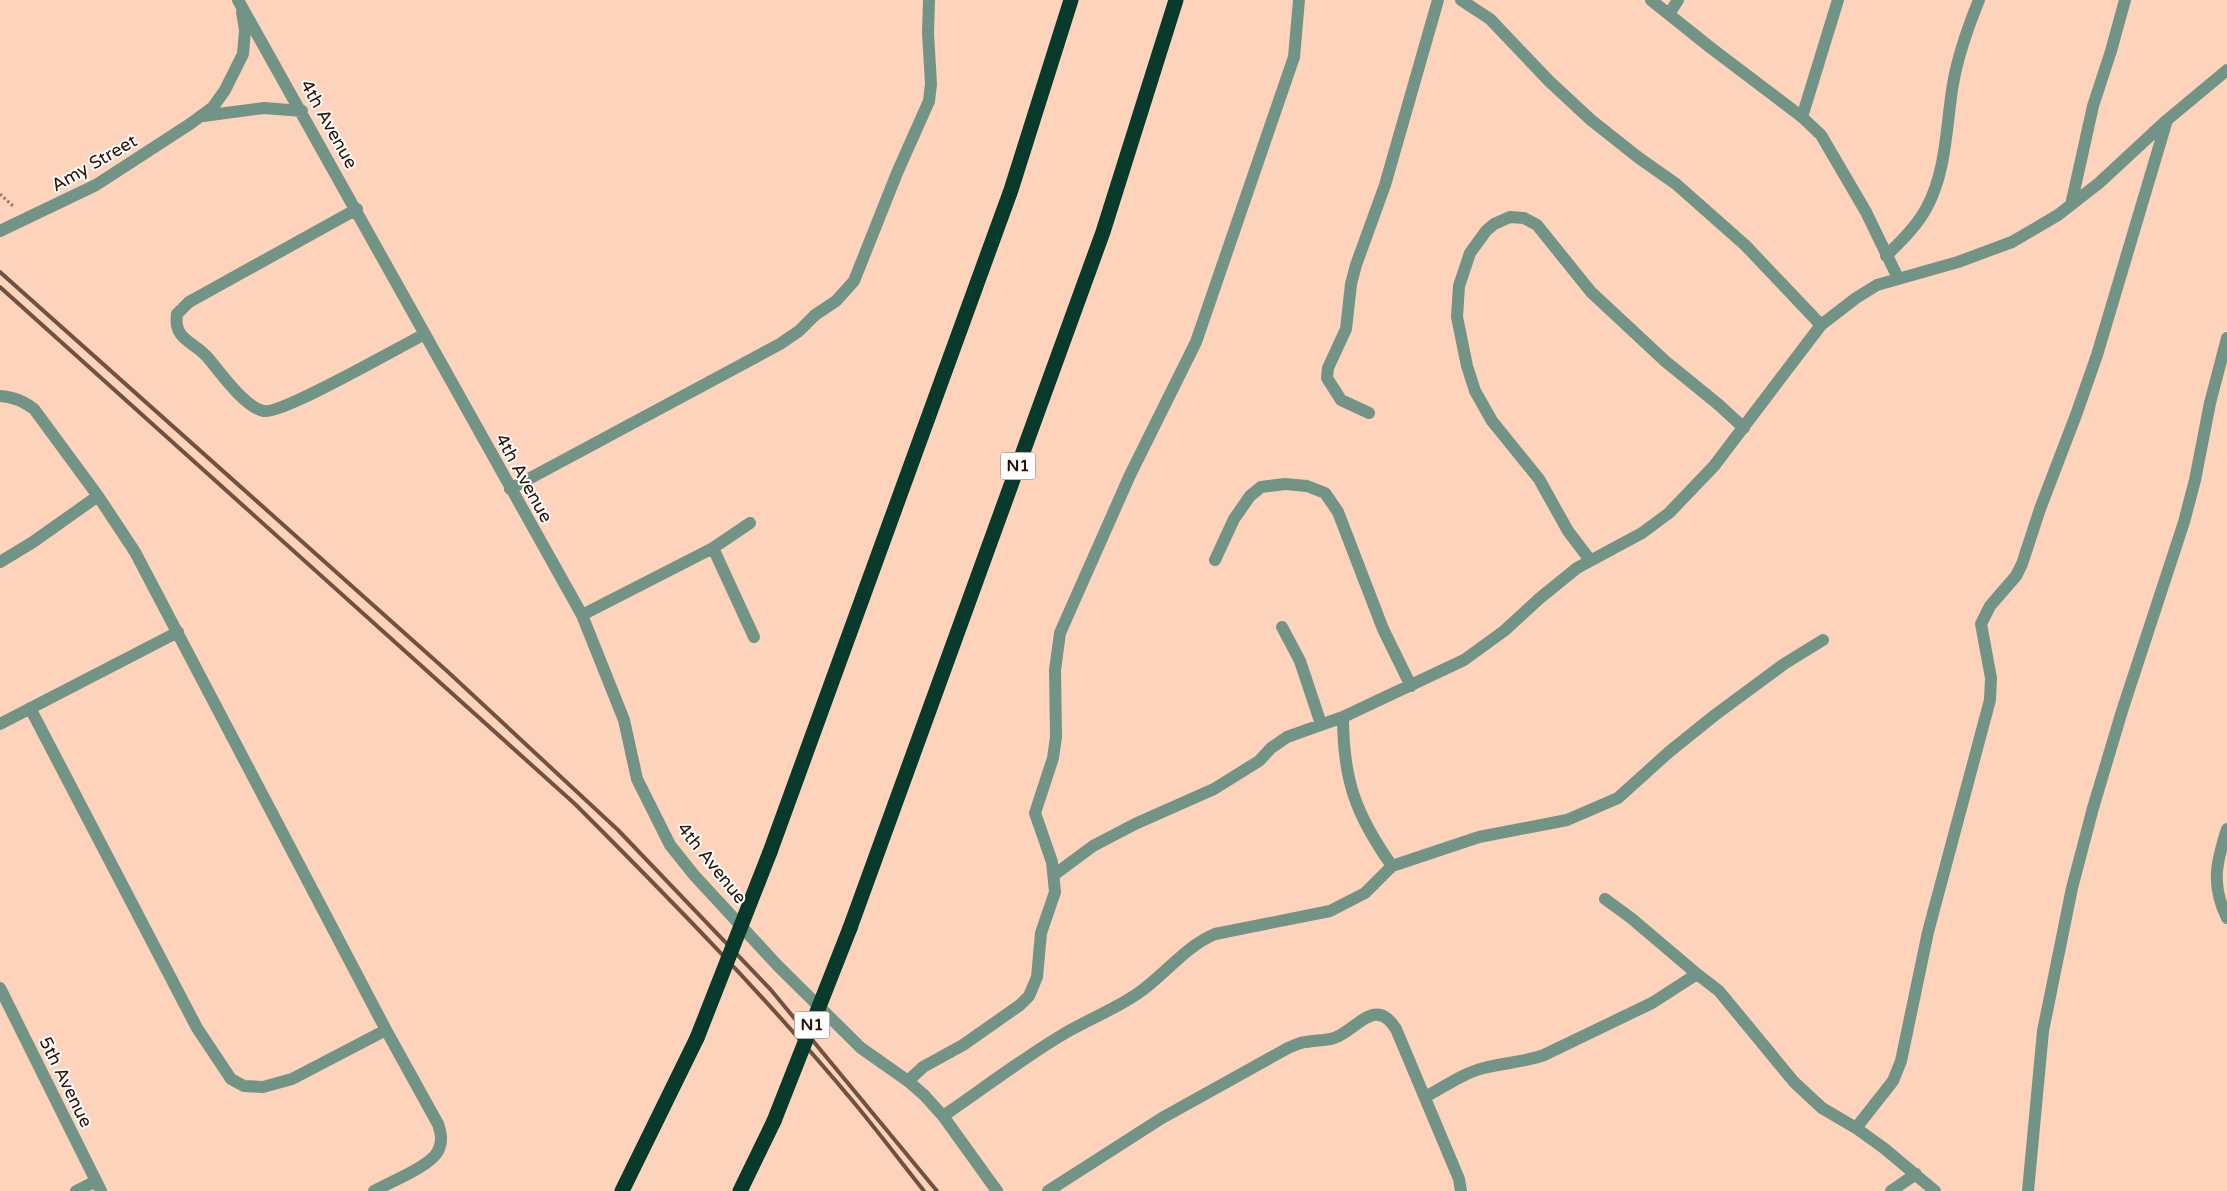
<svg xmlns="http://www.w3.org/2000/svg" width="2227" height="1191" font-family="'Varela Round',sans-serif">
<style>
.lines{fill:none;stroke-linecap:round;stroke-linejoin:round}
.path{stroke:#9d7a68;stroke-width:3;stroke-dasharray:2.5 2.5;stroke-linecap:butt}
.minor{stroke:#719486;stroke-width:12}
.highway{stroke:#083a2c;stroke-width:15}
.rail{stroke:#715242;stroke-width:4}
.highway-bridge{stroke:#083a2c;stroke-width:15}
.labels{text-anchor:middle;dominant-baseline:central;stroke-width:4;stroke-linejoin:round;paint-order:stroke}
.shield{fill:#fefefe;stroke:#6a584f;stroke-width:1}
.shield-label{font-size:16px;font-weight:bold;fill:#2a1104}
.street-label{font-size:18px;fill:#2a1104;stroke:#fefefe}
</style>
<rect width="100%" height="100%" fill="#fed3bc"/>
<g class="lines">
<path class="path" d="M0,194L14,207"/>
<path class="minor" d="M238,0L582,615L624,720L637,779L670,845L694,875L778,966L861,1048L908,1081L924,1095L943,1116L997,1191
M1461,0L1490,19L1549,81L1591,120L1639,158L1676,184L1745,245L1821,325
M1651,0L1711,48L1802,117L1821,135L1866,212L1898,278
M1669,14L1678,0
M203,116L264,108L302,111
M1802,117L1838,0
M2071,205L2093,106L2111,51L2125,0
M357,209L189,302L177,314C173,341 195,341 209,359C221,374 246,408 264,411C281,415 401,346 425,334
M0,231L96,185L190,124L213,107L225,90L243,54L245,30L242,12
M1886,256C1901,241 1917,226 1927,207C1947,169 1946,125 1953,84C1958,55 1968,27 1979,0
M0,396C14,397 23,401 34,409L98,496L135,552L386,1030L438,1124C441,1133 443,1141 438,1151C431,1166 390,1182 374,1191
M1369,413L1341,400L1327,378L1328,368L1346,329L1351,284L1356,265L1385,185L1438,0
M510,489L780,344L799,331L815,315L836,301L854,281L897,173L929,101L931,84L928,33L929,0
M713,548L754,637
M1215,560L1234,519L1250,496L1261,487L1285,484L1307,486L1325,493L1338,512L1383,629L1411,686
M1590,560L1568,531L1539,479L1492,421L1475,391L1467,366L1457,317L1459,286L1470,253L1486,231L1494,224L1510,217L1524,218L1537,225L1591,292L1665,361L1719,405L1744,428
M0,562L33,542L98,496
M582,615L713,548L750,523
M1282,627L1300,661L1321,724
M30,708L197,1028L231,1079L244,1086L263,1087L292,1079L386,1030
M1343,717C1343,780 1356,815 1392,866L1479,837L1567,820L1618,798L1669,752L1715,715L1784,664L1823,640
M0,724L178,632
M2227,829C2216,863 2211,885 2227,918
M1054,875L1093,846L1135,824L1214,789L1259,761L1271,748L1287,737L1343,717L1464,660L1504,631L1540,598L1577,568L1642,533L1669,513L1714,466L1821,325L1856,298L1877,285L1958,262L2012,242L2058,215L2099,183L2167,120
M1605,899L1631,918L1697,974
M0,988L101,1191
M908,1081L923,1067L963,1045L1020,1005L1029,996L1037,977L1041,933L1055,892L1052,862L1035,813L1053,758L1056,737L1055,670L1060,633L1130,475L1196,342L1294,57L1299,0
M1425,1097C1444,1087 1463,1073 1484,1068C1504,1063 1524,1062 1544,1055L1652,1003L1697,974L1719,991L1794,1082L1822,1108L1856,1128L1885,1149L1935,1191
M943,1116C981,1090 1018,1062 1057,1038C1082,1022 1112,1011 1137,994C1165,975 1184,947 1215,934L1330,911L1365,893L1392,866
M1856,1128L1893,1081L1901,1061L1928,932L1990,700L1991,678L1981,624L1990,606L2016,576L2022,564L2040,509L2076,415L2097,355L2167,120L2227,70
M76,1191L96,1181
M1048,1191L1162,1118L1288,1048C1294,1046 1300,1042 1306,1042C1316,1040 1324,1041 1334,1038C1356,1031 1375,995 1396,1029L1459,1179L1461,1191
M1891,1191L1916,1174
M2028,1191L2043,1031L2072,888L2093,808L2122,711L2184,522L2195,480L2210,403L2227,338"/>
<path class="highway" d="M770,852L1011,190L1071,0
M850,928L1103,232L1176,0
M622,1191L697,1038
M740,1191L774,1121"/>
<path class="rail" d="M0,272L447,671L618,830L771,990L937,1191
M0,287L575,804C672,901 768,999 856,1105C879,1133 901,1162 924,1191"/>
<path class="highway-bridge" d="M697,1038L770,852
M774,1121L850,928"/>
</g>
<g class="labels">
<g class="shield">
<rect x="1000.5" y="452.5" width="35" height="27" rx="4"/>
<rect x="794.5" y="1011.5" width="35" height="27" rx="4"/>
</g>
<g class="shield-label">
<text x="1018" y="466">N1</text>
<text x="812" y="1025">N1</text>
</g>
<g class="street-label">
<text transform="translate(329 124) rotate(61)">4th Avenue</text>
<text transform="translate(94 163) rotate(-30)">Amy Street</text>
<text transform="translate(524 478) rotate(61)">4th Avenue</text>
<text transform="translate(712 863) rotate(51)">4th Avenue</text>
<text transform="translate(66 1082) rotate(64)">5th Avenue</text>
</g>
</g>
</svg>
